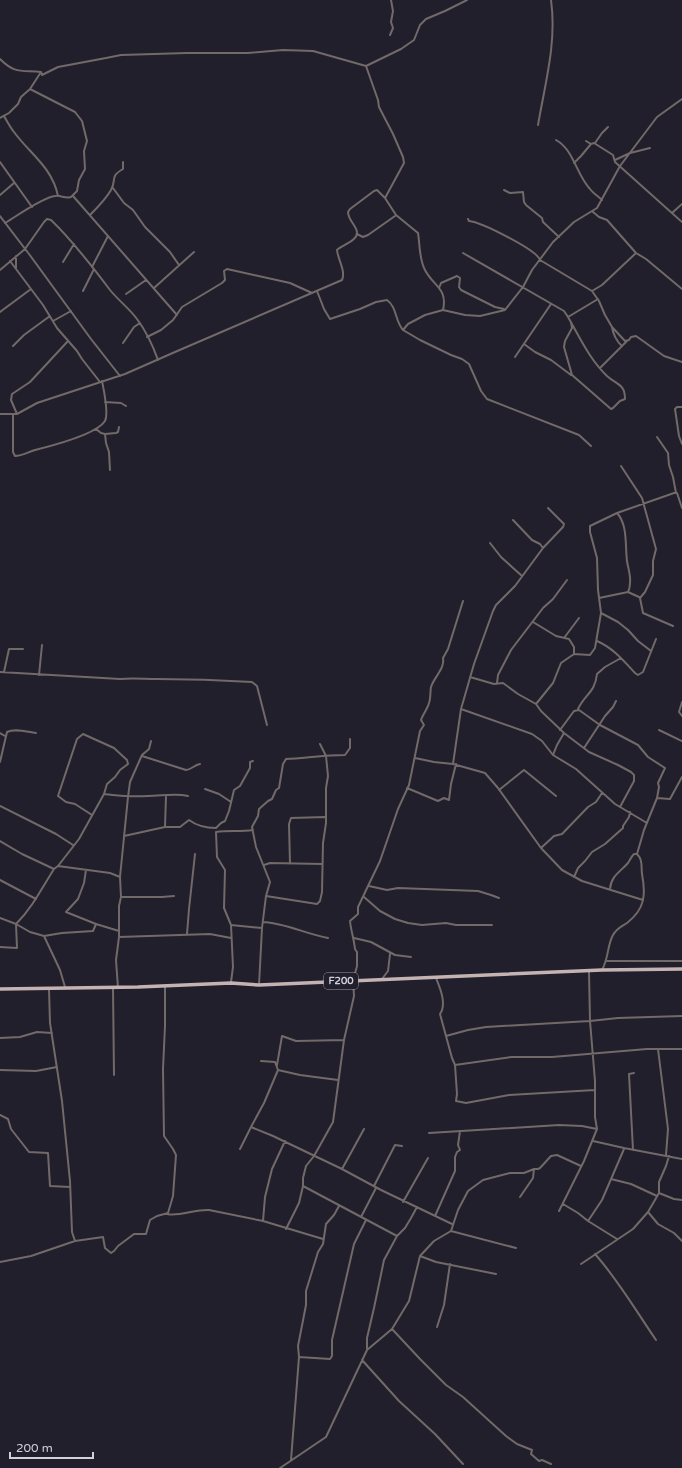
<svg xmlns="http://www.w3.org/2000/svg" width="682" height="1468" font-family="'Varela Round',sans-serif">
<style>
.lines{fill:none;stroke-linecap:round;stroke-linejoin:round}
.minor{stroke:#726969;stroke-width:2}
.primary{stroke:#c4b3b2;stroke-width:3.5}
.labels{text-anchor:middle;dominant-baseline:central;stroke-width:3;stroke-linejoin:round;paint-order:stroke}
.shield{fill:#211f2b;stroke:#9d9ba5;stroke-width:1}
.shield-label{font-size:10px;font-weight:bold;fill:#d2d0d9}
</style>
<rect width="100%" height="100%" fill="#211f2b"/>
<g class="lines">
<path class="minor" d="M390,35L393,28L391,22L393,11L391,0
M0,59C15,74 21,70 41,72L42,75L58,67L106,58L121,55L187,53H248L283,50L313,51L366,66
M4,116C7,121 10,127 14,132C30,154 52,167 58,196
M0,118L9,113L18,104L21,97L30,89
M538,125C545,84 557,42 551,0
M556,140C574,150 576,174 590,189C593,193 598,196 602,200
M586,141L591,144L594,143L613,155L615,162L682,222
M595,143L602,133L608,127
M615,160L630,153L650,148
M0,162L32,207
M574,163L581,156L591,144
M113,188L124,203L133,210L145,227L170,252L179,265
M504,190L510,193L523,192L524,202L526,205L542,218L543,222L559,237
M0,195L14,183
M73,196L177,315
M385,198L404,163L403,157L393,134L379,107L378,100L366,66L401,49L414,40L420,25L426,19L445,11L467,0
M593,212L599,217L607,220L636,253
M672,213L682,204
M90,215C98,207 106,199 111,190C117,180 109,177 123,169V162
M0,216L29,254L91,339L120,376
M468,219L469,221C481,222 537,250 540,260L592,291L599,301L605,315L612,327L625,341L629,340L631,337L636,336L664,356L682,362
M5,223C17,216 43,197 55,196C61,195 65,199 71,197L77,191L79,180L85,169L84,151L87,141L82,121L75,112L30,89L41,72
M357,234L363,237L368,235L395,216
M463,253L564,311L568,317C580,338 590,360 607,376C617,385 625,384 625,399L620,401L613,408L611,409L572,375L564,347L565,341L572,328L571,322
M16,256V268
M10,261L43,305L57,328L77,351L82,359L100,382
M63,262L74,244
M92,267L108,236
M0,270L25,249L44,222L47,219L51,220C73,241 92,266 110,290C118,300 129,308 137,319C146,331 153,346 158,360
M154,288L194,252
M439,288L441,283L457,276L460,278L459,287L461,290L495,307L504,309
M83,291L94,269
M317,291L324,309L330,319L360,309L376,302L387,300C397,307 395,321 403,330
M592,291L602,285L636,253L646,259L682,289
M126,294L146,280
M0,312L31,289
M568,317L598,299
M53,321L71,311
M612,327C613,334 617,342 622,346
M147,337L161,330L173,320L182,307L222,283L225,280L224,271L227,269L290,283L312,293
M123,343L134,327L140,323
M524,344L535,352L551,360L571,375
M13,346L24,335L50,316
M515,357L551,304
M600,368L627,341
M105,402L121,403L126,406
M682,407H677L675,409L679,436L682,444
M0,414H17L37,403L125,374L175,352L342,280C346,271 338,260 337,250C342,245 358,241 357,232C356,225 348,220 348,212L350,209L374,191L377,190L385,198L396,215L418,233C420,245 419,259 425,270C433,286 448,288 443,310
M17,414L11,400L12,394L30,382L68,341
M13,415V452L15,456C22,456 28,452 35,450C51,446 96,435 105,421C109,413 104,391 102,381
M96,429L101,433L105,434L106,443L109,452L110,470
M105,434L116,433L118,432L119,427
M657,437L668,453L669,465L673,477L676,493
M591,446L579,435L487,399L481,391L469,364L462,359L451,355L420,340L403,330L408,324L425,315L443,310L465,315L480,316L505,310L523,287L532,270L553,242L574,222L597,208L620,166L657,117L682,99
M621,466L642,498L656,549L653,561V575L645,592L640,598
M617,513C628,525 625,546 627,561C628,568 631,576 630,583C630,587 629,590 628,592
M513,520L532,540L540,544L543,548
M490,543L501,557L522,576
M599,598L628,592L639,597L640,598L643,613L673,626
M601,613L618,622L628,630L638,641L651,651
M533,622L556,636L569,639L574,647V654
M564,638L579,618
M597,641C613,648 623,660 635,673L638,675L643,672L656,639
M0,672L120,679C132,678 144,679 157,679C188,679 220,680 252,682L257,686L267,725
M4,672L9,649H23
M39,675L42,645
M470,677L494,684L503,683L518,694L536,704L541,711L564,733L589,752L618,765L631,772L634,775V781L620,807
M497,683L498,675L511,650L543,608L553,599L567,580
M682,702L679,712L682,716
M536,704L553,683L561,663L574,654L590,655L595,648L601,613L598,590L597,558L590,532V526L617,513L674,493H677L682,508
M461,709L532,734L542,741L553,755L576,769L615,804L647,823
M578,709C585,694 595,693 597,674L605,667L621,658
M560,730L574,711L579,710L600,725L638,745L648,757L665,768L658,783L659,787L657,798L644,830L637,854
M659,730L682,741
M0,733L5,736
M584,748L605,716L613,707L616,701
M553,755L557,745L564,733
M142,756L186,770C191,770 194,765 200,764
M415,758L434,762L453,764L485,773L498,788L541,848L562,870L582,881L643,900
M0,762L7,732C15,728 27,732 36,733
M453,764L461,709L474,664L493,611L496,605L515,586L543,548L563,527L564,524L548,508
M407,788L438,801L444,798L449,800L451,784L456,764
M205,789L219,794L231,802
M499,790L524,770L556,796
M104,794C119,796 133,797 148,796C161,796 175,793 188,796
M657,798L670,799L682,777
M0,806L56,834L73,845
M165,827L166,796
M216,832L217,857L225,870L224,908L231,925L233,967L231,982
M216,832C229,830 240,832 253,830
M124,836L165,827H180L189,820C197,826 206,828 216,828L221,823L225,821L229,811L234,790L240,786L250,768V762L253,761
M0,841L22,854L54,869
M541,848L554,836L562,834L588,807L596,802L602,793
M290,864L289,824L291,818L325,817
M264,865L270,863L322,864
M58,866L110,873L120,877
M86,870L84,883L78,899L66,912L96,924L119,931
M574,877L578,868L585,861L592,852L605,844L623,828V826L629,817L630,812
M0,880L36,899
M369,886L387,890L398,888L478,891L491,895L499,898
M610,889C611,876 620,872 628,863C630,860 631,857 634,854H637
M266,896L317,904L320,901L322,892L323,843L326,823V788L328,776L326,756L320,744
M121,897H162L174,896
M364,897L380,911L395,919L408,923L422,925L446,923L456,925H492
M0,918L16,924L30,932L44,936L62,933L93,931L96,924
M263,922C285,923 306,934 328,938
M231,925L262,928
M187,934L189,909L195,854
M44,936L60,970L65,987
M119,937L210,934L231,938
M354,938L371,942L395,955L411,957
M0,947L17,948L16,924C32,908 42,888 54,869L58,866L79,839L104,794L107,784L115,777L120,770L128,764L127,760L114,748L83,734L77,739L58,796L66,802L75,804L92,815
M607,961H682
M602,970C609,957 607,946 613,935C617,928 621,927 627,923C645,909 646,895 642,874C641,866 643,860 637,854
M436,978C440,988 447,1004 440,1014L452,1058L455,1065L457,1094L456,1101L466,1103L509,1095L595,1090
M382,979L388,971L390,954
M259,985L262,928L266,896L270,882L256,847L252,827L258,816L259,809L268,801L272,799L276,790L279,788L283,764L286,759C305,758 326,755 345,755L350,748V739
M113,988L114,1075
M118,988L116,960L119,937V906L121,897L120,877L128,797L130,782L142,755L149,749L151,741
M49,989L50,1023L62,1101L70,1181L72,1232L75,1241L103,1237L105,1248L111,1253L114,1251L118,1246L134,1234H146L150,1220L157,1216L168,1213L173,1196L176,1155L173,1149L164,1136L163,1069L165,1026V986
M446,1036L468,1030L486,1027L590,1021L618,1018L682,1016
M0,1038L20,1037L37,1032L52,1033
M658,1049L668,1129L666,1155
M261,1061L275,1062L278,1070L300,1075L338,1080
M277,1065L282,1036L296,1041L344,1040
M455,1065L511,1057H552L647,1049H682
M0,1070L36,1071L57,1067
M0,1115L8,1119L11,1129L29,1152L48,1153L50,1186L70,1187
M251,1127L264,1103L278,1070
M429,1133L559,1125L582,1126L597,1129
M593,1141L624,1148L682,1159
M240,1149L251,1127L273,1136L342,1169L381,1190L452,1224
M633,1150L629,1074L634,1073
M342,1169L364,1129
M611,1179L631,1184L657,1196
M303,1186L397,1236
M374,1186L395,1145L402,1146
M659,1193L674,1199L682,1200
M520,1197L533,1178L534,1169H538L540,1168L551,1156L557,1155L581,1166
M403,1202L428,1158
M563,1204L578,1213L588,1221L617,1239
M559,1211L584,1161L597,1129L595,1117V1081L590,1021L589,972
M648,1212L658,1224L674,1233L682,1241
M167,1214C178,1217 196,1209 209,1210L263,1221L323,1239
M435,1216L455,1171V1157L457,1152L460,1150L458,1145L460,1131
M361,1217L376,1188
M263,1221L265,1197L272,1169L285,1141
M588,1221L602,1200L624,1149
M286,1229L299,1203L303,1186V1178L306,1166L314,1156L333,1122L344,1040L354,996L353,981L357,966V952L355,949C354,939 351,931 350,921L358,914V907L380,861L398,809L409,785L420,731L424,725L421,720C423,714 428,708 429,703C431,698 430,691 431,687C434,677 445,669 443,658L448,649L463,601
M451,1231L516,1248
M595,1254C619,1281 636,1311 656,1340
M420,1256L436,1262L496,1274
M0,1262L31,1256L75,1241
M581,1264L633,1229L648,1212L659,1193V1182L666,1166L669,1156
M437,1327L444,1305L450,1264
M392,1329L420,1359L446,1385L463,1397L506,1436L517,1444L532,1450L531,1454L539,1461L542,1460L551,1464
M367,1350V1338L374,1308L384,1260L397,1236L405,1228L411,1218L417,1207
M299,1357L330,1359L332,1356V1340L354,1244L366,1220
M362,1360L399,1401L435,1434L463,1464
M291,1460L299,1357L298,1346L306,1305V1291L318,1252L323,1244L326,1224L334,1215L339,1206
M280,1468L326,1437L367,1350L392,1329L409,1301L420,1256L434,1241L451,1231L458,1210L468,1191L483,1180L510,1173H524L534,1169"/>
<path class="primary" d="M0,989L138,987L231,983L259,985L602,970L682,969"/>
</g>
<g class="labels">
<rect class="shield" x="324" y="973" width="34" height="16" rx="3"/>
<g class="shield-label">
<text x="341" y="981">F200</text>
</g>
</g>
<path d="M10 1452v6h83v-6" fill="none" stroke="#d2d0d9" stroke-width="2"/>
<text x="16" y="1452" font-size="12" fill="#d2d0d9" stroke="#211f2b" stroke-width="3" paint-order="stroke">200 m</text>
</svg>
